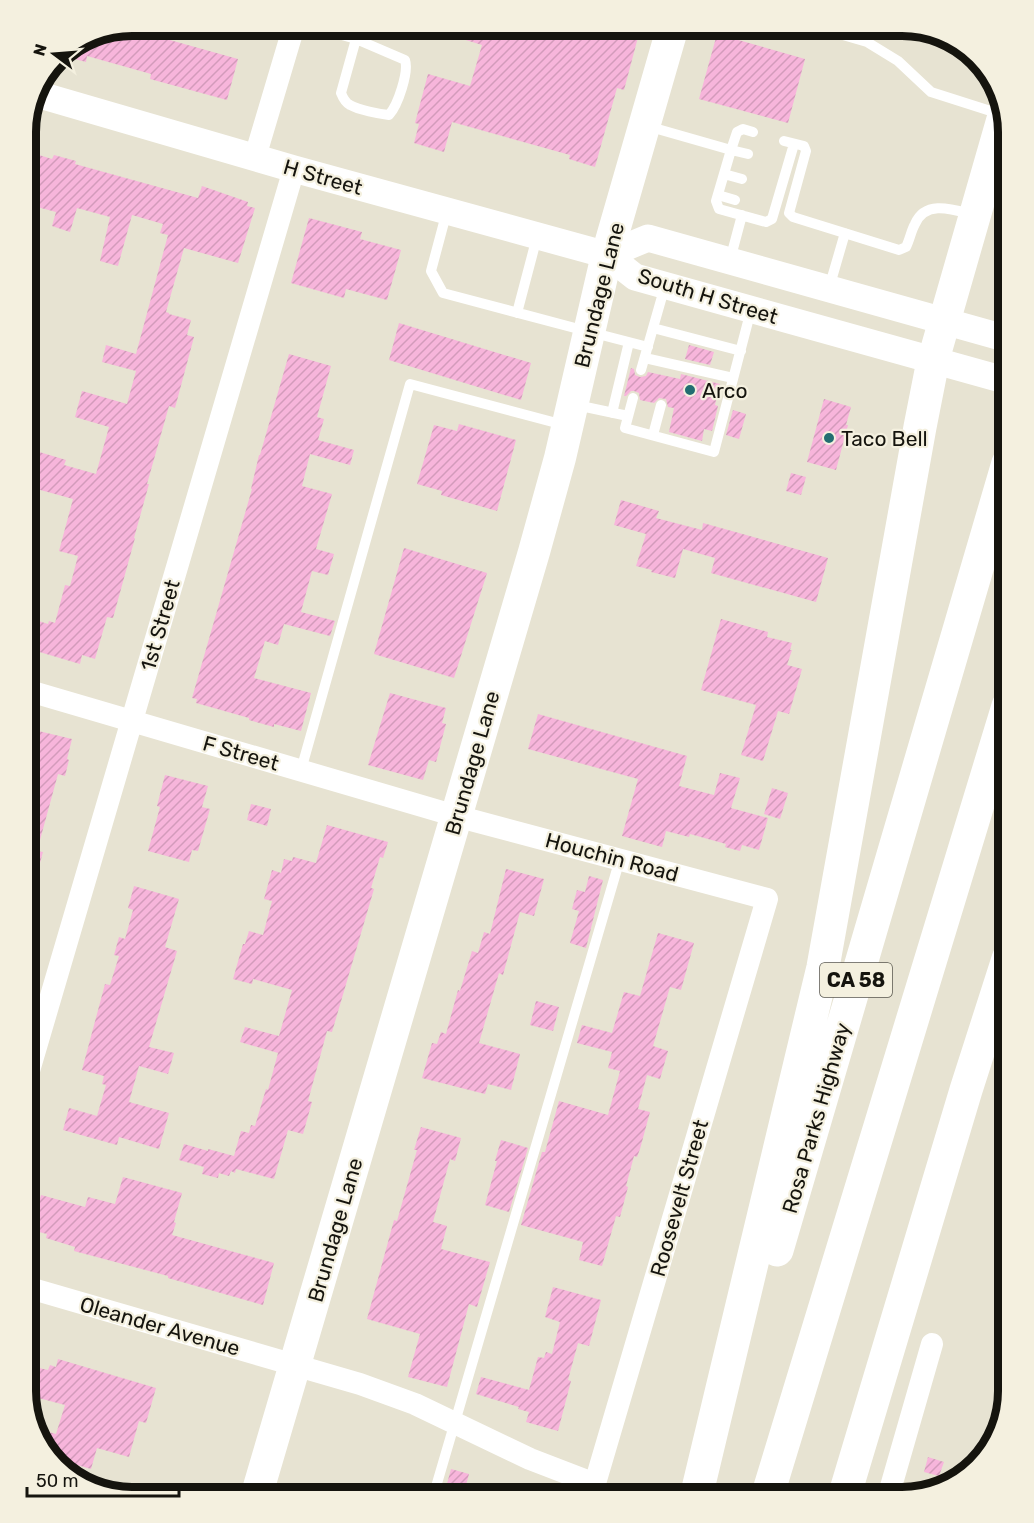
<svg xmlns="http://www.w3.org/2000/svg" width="1034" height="1523" font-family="Rubik,sans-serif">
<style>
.building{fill:url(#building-hatch)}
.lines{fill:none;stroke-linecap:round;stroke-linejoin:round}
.service{stroke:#fff;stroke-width:10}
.minor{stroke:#fff;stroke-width:22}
.tertiary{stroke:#fff;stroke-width:27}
.secondary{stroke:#fff;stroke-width:32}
.motorway{stroke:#fff;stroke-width:33}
.poi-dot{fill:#226d71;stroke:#f4f0df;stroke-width:2}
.labels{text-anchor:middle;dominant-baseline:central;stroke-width:4.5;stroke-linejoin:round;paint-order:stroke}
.shield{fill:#f4f0df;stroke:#58564d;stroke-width:1.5}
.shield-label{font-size:20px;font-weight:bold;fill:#15140e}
.street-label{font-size:21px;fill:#15140e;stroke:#f4f0df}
.poi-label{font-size:21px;fill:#15140e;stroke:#f4f0df;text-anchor:start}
.rim{fill:none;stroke:#15140e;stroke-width:8}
</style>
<defs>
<pattern id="building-hatch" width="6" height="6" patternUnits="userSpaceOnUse" patternTransform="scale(1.5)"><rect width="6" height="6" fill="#f7b5db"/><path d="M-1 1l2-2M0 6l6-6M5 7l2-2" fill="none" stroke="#d39bbb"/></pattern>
</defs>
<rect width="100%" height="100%" fill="#e7e3d2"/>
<path class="building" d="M132,26H143L141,32L238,59L227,100L150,79L151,74L87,56L86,62L60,55L92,33Z
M431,26H641L624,90L617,88L595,167L569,159L570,155L452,122L444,152L414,143L419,124L415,123L428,74L470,86L482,45L430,29Z
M717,34L805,59L788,123L699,99Z
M26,151L52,159L54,155L76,161L75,164L198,198L202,186L248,202L247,206L255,208L238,263L184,248L166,312L169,313V314L191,320L187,335L194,337L175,408L169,406L147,484H149L134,538H135L113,618L107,617L95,659L82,655L80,664L26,648V617L48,624L49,621L55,623L65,585L70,586L78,556L59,551L73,499L26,486V448L66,460L64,465L96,474L109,427L75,417L82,391L127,404L136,371L102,362L106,345L136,354L168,235L160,233L163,224L132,215L118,266L100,261L110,217L77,208L70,232L52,226L56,212L26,204Z
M309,218L362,232L360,239L401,250L387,300L346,289L344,298L291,283Z
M399,323L531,363L521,400L389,360Z
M689,345L714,352L710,365L685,359Z
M289,354L331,366L317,417L324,419L318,440L354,450L350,465L310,454L302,486L332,494L316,549L334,554L328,575L312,571L301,612L335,621L330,636L284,624L278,645L265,641L254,678L311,693L301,731L274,724V727L249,720V718L196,703L197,699L192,698L252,489H251L259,455H260Z
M631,368L634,369L635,375L640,377L646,376L648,372L680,379L681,374L720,384L715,405L718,406L712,431L704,429L702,441L669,432L674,408L668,407L666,399L659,398L654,403L640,400L639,393L634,391H631L626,396H624Z
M824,399L851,407L846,425H848L836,470L807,462Z
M733,410L746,414L739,439L726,435Z
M459,424L516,440L497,511L441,495L442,491L417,484L434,425L457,431Z
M791,473L806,477L801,495L786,491Z
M621,500L659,511L656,518L702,530L703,523L828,558L816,602L711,573L715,558L683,549L675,578L651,572L652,570L636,566L646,534L614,525Z
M404,548L487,573L454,678L374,654Z
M721,619L768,632L767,637L792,643L790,650H792L787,665L802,669L789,714L778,711L763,761L741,755L756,705L701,690Z
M390,693L446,708L442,723L446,724L436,762L429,760L423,780L368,765Z
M538,714L687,756L679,786L714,795L720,773L740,778L731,808L768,818L759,850L742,845L740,851L725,847L726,844L690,834L689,837L666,831L662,847L622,836L638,779L528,749Z
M26,728L72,739L67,759L69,760L65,776L58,774L37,851L43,852L31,895H26Z
M165,775L208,786L202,807L210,809L198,851L192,850L189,862L148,851L160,807L157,806Z
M772,788L788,793L780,819L764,814Z
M251,804L271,809L267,826L247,820Z
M327,825L388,842L383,858L380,857L371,888L374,889L332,1032L327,1031L308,1101L312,1102L303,1134L288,1130L274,1179L236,1169L235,1173L231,1171L229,1176L219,1173L218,1178L202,1174L204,1167L179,1160L184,1144L208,1151V1149L234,1156L241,1131L249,1133L251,1125L255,1126L266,1089L268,1090L278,1053L240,1042L245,1027L279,1036L292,990L253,979L252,984L233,979L243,944H245L249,931L263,935L272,901L264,899L272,870L281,873L284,859L292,861L293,857L316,863Z
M506,869L544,879L534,916L520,912L503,975L499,973L479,1043L520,1054L511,1090L488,1084L485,1094L422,1078L432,1043L437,1044L441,1032L446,1034L458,990L460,991L472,951L478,953L484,932L490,934Z
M589,876L603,880L586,948L570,943L579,911L572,909L577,890L585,892Z
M134,886L179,899L165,947L177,951L149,1047L174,1053L168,1074L139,1066L129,1102L169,1113L159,1149L119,1137L117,1145L63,1130L69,1108L97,1116L106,1085L102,1084L104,1076L82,1070L105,984L110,985L119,956L114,955L119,937L125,939L133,910L128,908Z
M658,933L694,943L681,990L670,987L653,1046L668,1051L660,1079L647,1075L638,1109L650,1112L640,1149L637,1157L634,1156L626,1186L628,1187L620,1217L616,1216L602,1266L579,1260L583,1242L521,1225L542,1152H545L559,1101L608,1115L620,1071L608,1068L612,1052L577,1043L582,1025L612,1033L624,992L640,996Z
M536,1001L559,1007L553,1031L530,1025Z
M421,1127L461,1138L455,1161L450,1159L433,1222L447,1226L441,1249L490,1262L477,1307L469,1304L447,1387L408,1377L420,1334L367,1319L394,1220L397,1221L417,1150H414Z
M501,1140L528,1148L509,1212L485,1205L497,1161H495Z
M123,1177L182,1193L174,1222L176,1223L172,1235L274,1263L263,1305L168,1278V1276L74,1251L75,1247L46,1238L47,1234L31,1230L41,1195L85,1207L88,1197L115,1204Z
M553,1287L601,1300L589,1346L578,1343L568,1380L571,1381L558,1431L526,1422L529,1412L518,1409L519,1407L476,1394L481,1377L529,1390L538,1357L544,1358L546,1352L552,1354L560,1322L545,1317Z
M58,1359L156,1388L146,1423L139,1421L129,1457L97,1448L91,1469L53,1458L40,1444L35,1428L56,1434L65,1405L31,1396L39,1368L48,1370L50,1365L56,1367Z
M928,1457L944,1462L939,1476L924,1472Z
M451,1469L469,1474L463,1496L445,1491Z"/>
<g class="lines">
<path class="service" d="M310,26L356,39L405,60C409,72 398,105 389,115C379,114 359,110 350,105C346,103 343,98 341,93L356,39
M812,26L867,42L898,61L931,92L1000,114
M647,126L731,150L737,132L743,129L753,132
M784,141L804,146L806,151L789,213L793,217L899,250L906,247C910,239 911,231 915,224C925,200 952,209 971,214
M748,154L731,150L716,201L719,209L766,222L772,219L794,144
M724,174L742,179
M718,195L735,200
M447,211L431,271L443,293L590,332L648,347
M730,260L742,215
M829,288L845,233
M517,313L537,237
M653,328L741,351
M645,358L733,378
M641,370L665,286
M633,398L625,428L714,452L751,310
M576,405L628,416
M612,413L629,342
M653,435L661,405
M301,770L410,384L564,425
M76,1481L142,1497
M433,1497L620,859"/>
<path class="minor" d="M255,157L294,26
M26,690L456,816L767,899L591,1497
M26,1081L294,169
M26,1287L360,1384L415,1404L530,1459L595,1484
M888,1497L932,1344"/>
<path class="tertiary" d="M40,95L294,169L607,255L635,277L1008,381
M607,255L648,238L1008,339"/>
<path class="secondary" d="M933,361L1004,114
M256,1497L534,552L560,458L607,255L673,26"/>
<path class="motorway" d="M777,1250L1008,463
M696,1497L823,967L920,427L933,361
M767,1497L1008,706
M844,1497L966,1090L1008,959"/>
</g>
<g class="poi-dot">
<circle cx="690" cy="390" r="6"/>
<circle cx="829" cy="438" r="6"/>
</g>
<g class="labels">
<rect class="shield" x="820" y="963" width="72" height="34" rx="4.5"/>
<g class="shield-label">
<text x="856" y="980">CA 58</text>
</g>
<g class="street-label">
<text transform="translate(323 177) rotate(16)">H Street</text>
<text transform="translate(599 295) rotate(-76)">Brundage Lane</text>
<text transform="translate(708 296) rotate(17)">South H Street</text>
<text transform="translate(160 625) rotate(-74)">1st Street</text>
<text transform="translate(241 753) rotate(16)">F Street</text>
<text transform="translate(472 763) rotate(-74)">Brundage Lane</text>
<text transform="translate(612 857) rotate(15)">Houchin Road</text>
<text transform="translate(816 1118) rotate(-74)">Rosa Parks Highway</text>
<text transform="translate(679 1198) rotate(-74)">Roosevelt Street</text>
<text transform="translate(335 1230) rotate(-74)">Brundage Lane</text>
<text transform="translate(160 1326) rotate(16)">Oleander Avenue</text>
</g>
<g class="poi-label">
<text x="702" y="390">Arco</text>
<text x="841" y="438">Taco Bell</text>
</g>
</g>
<path d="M0 0H1034V1523H0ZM132 36H902A96 96 0 0 1 998 132V1391A96 96 0 0 1 902 1487H132A96 96 0 0 1 36 1391V132A96 96 0 0 1 132 36Z" fill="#f4f0df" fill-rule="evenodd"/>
<path class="rim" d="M132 36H902A96 96 0 0 1 998 132V1391A96 96 0 0 1 902 1487H132A96 96 0 0 1 36 1391V132A96 96 0 0 1 132 36Z"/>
<g transform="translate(54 54) rotate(286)" stroke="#f4f0df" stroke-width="4.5" paint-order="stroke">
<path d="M0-4.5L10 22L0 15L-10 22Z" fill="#15140e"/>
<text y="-9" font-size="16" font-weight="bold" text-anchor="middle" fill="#15140e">N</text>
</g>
<path d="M27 1487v9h152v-9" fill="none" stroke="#15140e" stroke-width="3"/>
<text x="36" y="1487" font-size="18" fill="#15140e" stroke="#f4f0df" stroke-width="4.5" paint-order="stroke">50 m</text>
</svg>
